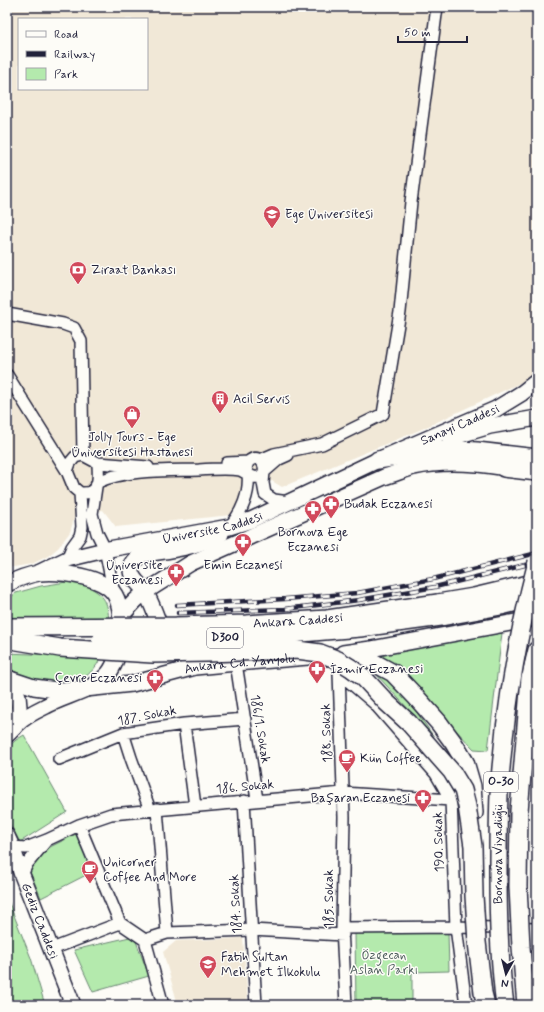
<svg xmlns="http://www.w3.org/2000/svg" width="544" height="1012" font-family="Mynerve,sans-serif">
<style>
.built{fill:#f1e8d7;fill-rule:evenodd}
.green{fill:#b4eaad;stroke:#6b8674}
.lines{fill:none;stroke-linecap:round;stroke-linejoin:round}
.minor-casing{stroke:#22223b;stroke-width:14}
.major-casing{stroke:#22223b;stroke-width:18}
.highway-casing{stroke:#22223b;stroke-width:20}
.minor{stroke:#fdfcf7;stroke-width:11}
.major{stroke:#fdfcf7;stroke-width:15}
.highway{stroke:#fdfcf7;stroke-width:17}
.rail-casing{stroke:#22223b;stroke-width:4.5}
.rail{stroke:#fdfcf7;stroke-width:3;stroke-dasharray:9;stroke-linecap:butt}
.highway-bridge-casing{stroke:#22223b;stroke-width:20;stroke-linecap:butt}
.highway-bridge{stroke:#fdfcf7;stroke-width:17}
.labels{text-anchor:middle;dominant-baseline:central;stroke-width:3;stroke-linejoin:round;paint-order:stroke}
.shield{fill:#fdfcf7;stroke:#646373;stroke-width:1}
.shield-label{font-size:12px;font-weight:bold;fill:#22223b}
.poi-label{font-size:13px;fill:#22223b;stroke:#fdfcf7;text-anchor:start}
.street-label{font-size:13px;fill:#22223b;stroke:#fdfcf7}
.park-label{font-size:13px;fill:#4e5e5d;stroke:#fdfcf7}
</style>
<rect width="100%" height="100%" fill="#fdfcf7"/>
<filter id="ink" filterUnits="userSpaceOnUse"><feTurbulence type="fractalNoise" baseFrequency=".025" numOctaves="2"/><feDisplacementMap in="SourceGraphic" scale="8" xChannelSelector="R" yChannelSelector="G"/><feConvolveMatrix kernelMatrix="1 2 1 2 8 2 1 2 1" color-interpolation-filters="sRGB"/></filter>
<g filter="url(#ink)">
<path class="built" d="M7,7H537V370L522,382L422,429L282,487L272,481L246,486L242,497L231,515L116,527L103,510L75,516L70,532L58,548L48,556L32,564L7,568ZM19,19H147V89H19Z
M243,938L248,1005H178L163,952L176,941Z"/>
<path class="green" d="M73,581C82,584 97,589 103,598C108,604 108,613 109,620H7V600L16,593L41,586Z
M502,633L488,750L474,749L395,667L368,653Z
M7,653L101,657C98,664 93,671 86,676C69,689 22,680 7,666Z
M368,664L390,674L434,737L375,673L358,669Z
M24,735L67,812L20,842L7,819V748L16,740Z
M78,833L94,871L41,898L28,867L44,850Z
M7,898L31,958L45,1005H7Z
M448,932L449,971L412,972V1005H356L355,933Z
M134,936L149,976L93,992L74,950Z"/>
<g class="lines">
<defs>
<path id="minor" d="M7,314L63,324L74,328L81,341L83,455
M7,375L67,471
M288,455L279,459L264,472L263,483L265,494L274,500L289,502
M260,460L274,454L322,444L383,414L400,312L411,202L437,7
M98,463L148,467
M227,463L248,462C264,448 272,480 254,477C249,476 247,473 246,468L248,462
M98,482C126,469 169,471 199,470C212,469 228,468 240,470C243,471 245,473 248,474C250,493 242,513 229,527
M96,487L92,514L97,533L105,549L114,594
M67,559L72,547L80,536L82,527L80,493L74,488L67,471L70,463L75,457L83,455L98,463C98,473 101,486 90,492C88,493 83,493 80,493
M236,663L257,800
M339,673L374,703L436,774L451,800L456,927L466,1005
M339,673L344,817L342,928L346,1005
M184,724L195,806
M123,733L131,758L150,810
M59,759L123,733L184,724L245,719
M244,801L256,1005
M157,809L167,933
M79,825L120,923L145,940L163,1005
M12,847L26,848L47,840L79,825L111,814L343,793L451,800
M22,875L27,864L46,841
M342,928L456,927L537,929
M145,940L167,933L251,930L343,935
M52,949L120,923"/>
<g id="major">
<path d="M450,438L490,426L537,418"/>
<path id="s1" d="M38,573L67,559L109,549L229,527L251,520L378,460L496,409L522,393L537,381"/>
<path d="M7,584C17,579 28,575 39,573C59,571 104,576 115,595C121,606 121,619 121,631C120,645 118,662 108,674C92,691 66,695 46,706C38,710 29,714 22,720C17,724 12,730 7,735"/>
<path d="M121,616L135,601L145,592L191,563L384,477C394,474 404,470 414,467C444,460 485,463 515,470"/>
<path d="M163,636C158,621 153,604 144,590C140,584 131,579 131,570C131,564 136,558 141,555C168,550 196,548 221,534"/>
<path d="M343,653L371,649L537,618"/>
<path d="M7,677L10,679L18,696L19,707L18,714L14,728"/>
<path id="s2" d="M7,678L34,687L56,690L85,689L132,684L195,667L236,663L308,657"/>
<path id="s3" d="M7,836L12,847L22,875L73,1005"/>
</g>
<path id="highway" d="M378,460L444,449L477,451L537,458
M504,468L537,472
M438,603L474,597L537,582
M441,617L501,606L537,597
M328,657L360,658L371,661L393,673L416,697L439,723L453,742L465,762L472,786L474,813
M530,678L537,650
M534,1005L536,982L537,937"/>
</defs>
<use href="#minor" class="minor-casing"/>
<use href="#major" class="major-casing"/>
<use href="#highway" class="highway-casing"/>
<use href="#minor" class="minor"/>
<use href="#major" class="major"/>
<use href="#highway" class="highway"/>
<defs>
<path id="rail" d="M177,605L285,599L357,593L433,579L537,553
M178,613L285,609L359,600L435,587L537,562"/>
</defs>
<use href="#rail" class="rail-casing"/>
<use href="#rail" class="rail"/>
<defs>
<g id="highway-bridge">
<path id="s4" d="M7,627L176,626L247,624L327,619L438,603"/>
<path d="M11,640L60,648L152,654L207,653L297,650L320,653L338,660L351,668L363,677L386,702L409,723L452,772L463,790L467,806L473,846L474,896L477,942L483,993L486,1005"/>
<path d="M101,640H176L244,638L360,628L441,617"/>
<path id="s5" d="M505,1005C499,961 498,916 498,872C498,846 498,820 499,794C504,716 517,637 537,562"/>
<path d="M526,1005L521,947L518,886L519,811L530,678"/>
</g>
</defs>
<use href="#highway-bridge" class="highway-bridge-casing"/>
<use href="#highway-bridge" class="highway-bridge"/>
</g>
</g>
<defs>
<symbol id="university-pin" viewBox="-11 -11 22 30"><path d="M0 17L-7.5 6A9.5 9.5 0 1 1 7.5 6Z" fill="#d1495b" stroke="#fdfcf7"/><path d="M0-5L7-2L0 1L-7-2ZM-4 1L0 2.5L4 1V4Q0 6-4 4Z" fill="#fff"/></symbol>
<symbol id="bank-pin" viewBox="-11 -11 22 30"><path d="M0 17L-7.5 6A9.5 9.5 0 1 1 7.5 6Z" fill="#d1495b" stroke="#fdfcf7"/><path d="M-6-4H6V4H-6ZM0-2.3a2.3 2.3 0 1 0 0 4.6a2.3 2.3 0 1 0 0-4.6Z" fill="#fff"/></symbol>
<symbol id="building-pin" viewBox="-11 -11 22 30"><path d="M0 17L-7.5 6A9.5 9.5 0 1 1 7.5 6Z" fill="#d1495b" stroke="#fdfcf7"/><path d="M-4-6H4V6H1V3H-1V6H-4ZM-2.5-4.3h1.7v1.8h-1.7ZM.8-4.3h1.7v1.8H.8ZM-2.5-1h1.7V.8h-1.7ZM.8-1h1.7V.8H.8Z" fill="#fff"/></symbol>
<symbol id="shop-pin" viewBox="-11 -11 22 30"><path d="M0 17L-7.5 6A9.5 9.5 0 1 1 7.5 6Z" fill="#d1495b" stroke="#fdfcf7"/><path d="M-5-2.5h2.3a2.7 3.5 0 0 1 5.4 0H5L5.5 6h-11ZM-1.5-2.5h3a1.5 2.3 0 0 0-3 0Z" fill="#fff"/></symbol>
<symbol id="pharmacy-pin" viewBox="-11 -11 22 30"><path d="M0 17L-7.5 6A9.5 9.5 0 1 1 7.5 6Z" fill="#d1495b" stroke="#fdfcf7"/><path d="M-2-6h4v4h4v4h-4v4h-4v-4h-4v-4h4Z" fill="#fff"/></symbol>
<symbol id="cafe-pin" viewBox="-11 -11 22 30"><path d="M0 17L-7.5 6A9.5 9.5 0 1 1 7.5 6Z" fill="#d1495b" stroke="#fdfcf7"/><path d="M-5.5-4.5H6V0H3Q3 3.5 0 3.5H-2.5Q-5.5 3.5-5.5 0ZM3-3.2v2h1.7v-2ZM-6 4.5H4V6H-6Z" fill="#fff"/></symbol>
<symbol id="school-pin" viewBox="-11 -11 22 30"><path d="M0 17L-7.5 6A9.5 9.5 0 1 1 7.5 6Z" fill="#d1495b" stroke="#fdfcf7"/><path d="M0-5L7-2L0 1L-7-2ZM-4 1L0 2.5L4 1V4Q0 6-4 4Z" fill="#fff"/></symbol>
</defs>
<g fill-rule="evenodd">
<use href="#university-pin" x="262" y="204" width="20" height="27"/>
<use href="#bank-pin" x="68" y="260" width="20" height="27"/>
<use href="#building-pin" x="210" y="389" width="20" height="27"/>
<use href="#shop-pin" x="122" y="404" width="20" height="27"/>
<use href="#pharmacy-pin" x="321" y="494" width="20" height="27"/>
<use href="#pharmacy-pin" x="303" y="499" width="20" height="27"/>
<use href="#pharmacy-pin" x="233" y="532" width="20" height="27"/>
<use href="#pharmacy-pin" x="166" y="562" width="20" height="27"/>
<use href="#pharmacy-pin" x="307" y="659" width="20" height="27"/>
<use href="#pharmacy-pin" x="145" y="668" width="20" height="27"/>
<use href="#cafe-pin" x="337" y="748" width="20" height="27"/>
<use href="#pharmacy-pin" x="413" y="788" width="20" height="27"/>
<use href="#cafe-pin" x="80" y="859" width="20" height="27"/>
<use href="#school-pin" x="198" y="954" width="20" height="27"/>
</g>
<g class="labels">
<g class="shield">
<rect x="207" y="628" width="36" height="20" rx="3"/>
<rect x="484" y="772" width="34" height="20" rx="3"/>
</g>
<g class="shield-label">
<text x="225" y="638">D300</text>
<text x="501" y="782">O-30</text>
</g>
<g class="poi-label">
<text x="285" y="214">Ege Üniversitesi</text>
<text x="91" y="270">Ziraat Bankası</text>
<text x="233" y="399">Acil Servis</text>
<text x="132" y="437" text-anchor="middle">Jolly Tours - Ege<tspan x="132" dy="15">Üniversitesi Hastanesi</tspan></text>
<text x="344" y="504">Budak Eczanesi</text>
<text x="313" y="532" text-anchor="middle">Bornova Ege<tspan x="313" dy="15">Eczanesi</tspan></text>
<text x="163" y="565" text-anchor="end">Üniversite<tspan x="163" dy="15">Eczanesi</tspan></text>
<text x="243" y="565" text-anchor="middle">Emin Eczanesi</text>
<text x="330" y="669">İzmir Eczanesi</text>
<text x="142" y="678" text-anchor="end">Çevre Eczanesi</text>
<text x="360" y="758">Kün Coffee</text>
<text x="410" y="798" text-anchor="end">Başaran Eczanesi</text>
<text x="103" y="862">Unicorner<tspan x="103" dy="15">Coffee And More</tspan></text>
<text x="221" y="957">Fatih Sultan<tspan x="221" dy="15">Mehmet İlkokulu</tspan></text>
</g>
<g class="street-label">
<text stroke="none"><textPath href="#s1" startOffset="450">Sanayi Caddesi</textPath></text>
<text stroke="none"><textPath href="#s1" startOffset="181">Üniversite Caddesi</textPath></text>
<text stroke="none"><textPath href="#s4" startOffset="291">Ankara Caddesi</textPath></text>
<text stroke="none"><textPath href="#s2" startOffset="237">Ankara Cd. Yanyolu</textPath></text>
<text transform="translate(147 716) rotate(-11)">187. Sokak</text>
<text transform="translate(260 729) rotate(81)">186/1. Sokak</text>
<text transform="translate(327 733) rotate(-92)">188. Sokak</text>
<text transform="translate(245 787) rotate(-5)">186. Sokak</text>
<text transform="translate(439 842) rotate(-92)">190. Sokak</text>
<text stroke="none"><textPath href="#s5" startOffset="151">Bornova Viyadüğü</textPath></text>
<text transform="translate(329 899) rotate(-90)">185. Sokak</text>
<text transform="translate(236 904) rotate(-93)">184. Sokak</text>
<text stroke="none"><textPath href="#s3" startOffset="91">Gediz Caddesi</textPath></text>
</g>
<g class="park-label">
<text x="384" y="955">Özgecan<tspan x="384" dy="15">Aslan Parkı</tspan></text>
</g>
</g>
<rect width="544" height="1012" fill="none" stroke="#fdfcf7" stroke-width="24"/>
<rect x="12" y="12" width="520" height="988" fill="none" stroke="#22223b" stroke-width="1.5" filter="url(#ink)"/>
<rect x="18" y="18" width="130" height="72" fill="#fdfcf7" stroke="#a5a5ac"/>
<rect x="26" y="31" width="20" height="6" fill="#fdfcf7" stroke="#a5a5ac"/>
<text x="54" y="38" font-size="12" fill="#22223b">Road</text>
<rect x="26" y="51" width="20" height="6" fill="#22223b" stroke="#a5a5ac"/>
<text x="54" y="58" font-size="12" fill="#22223b">Railway</text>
<rect x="26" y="68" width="20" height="12" fill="#b4eaad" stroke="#a5a5ac"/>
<text x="54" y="78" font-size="12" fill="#22223b">Park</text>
<g transform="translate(506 974) rotate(187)" stroke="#fdfcf7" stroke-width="3" paint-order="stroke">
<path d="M0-3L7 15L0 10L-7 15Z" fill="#22223b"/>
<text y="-6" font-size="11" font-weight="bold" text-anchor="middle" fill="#22223b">N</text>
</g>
<path d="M398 36v6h69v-6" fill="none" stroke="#22223b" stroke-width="2"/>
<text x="404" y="36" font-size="12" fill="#22223b" stroke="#fdfcf7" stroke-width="3" paint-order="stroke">50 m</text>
</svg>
